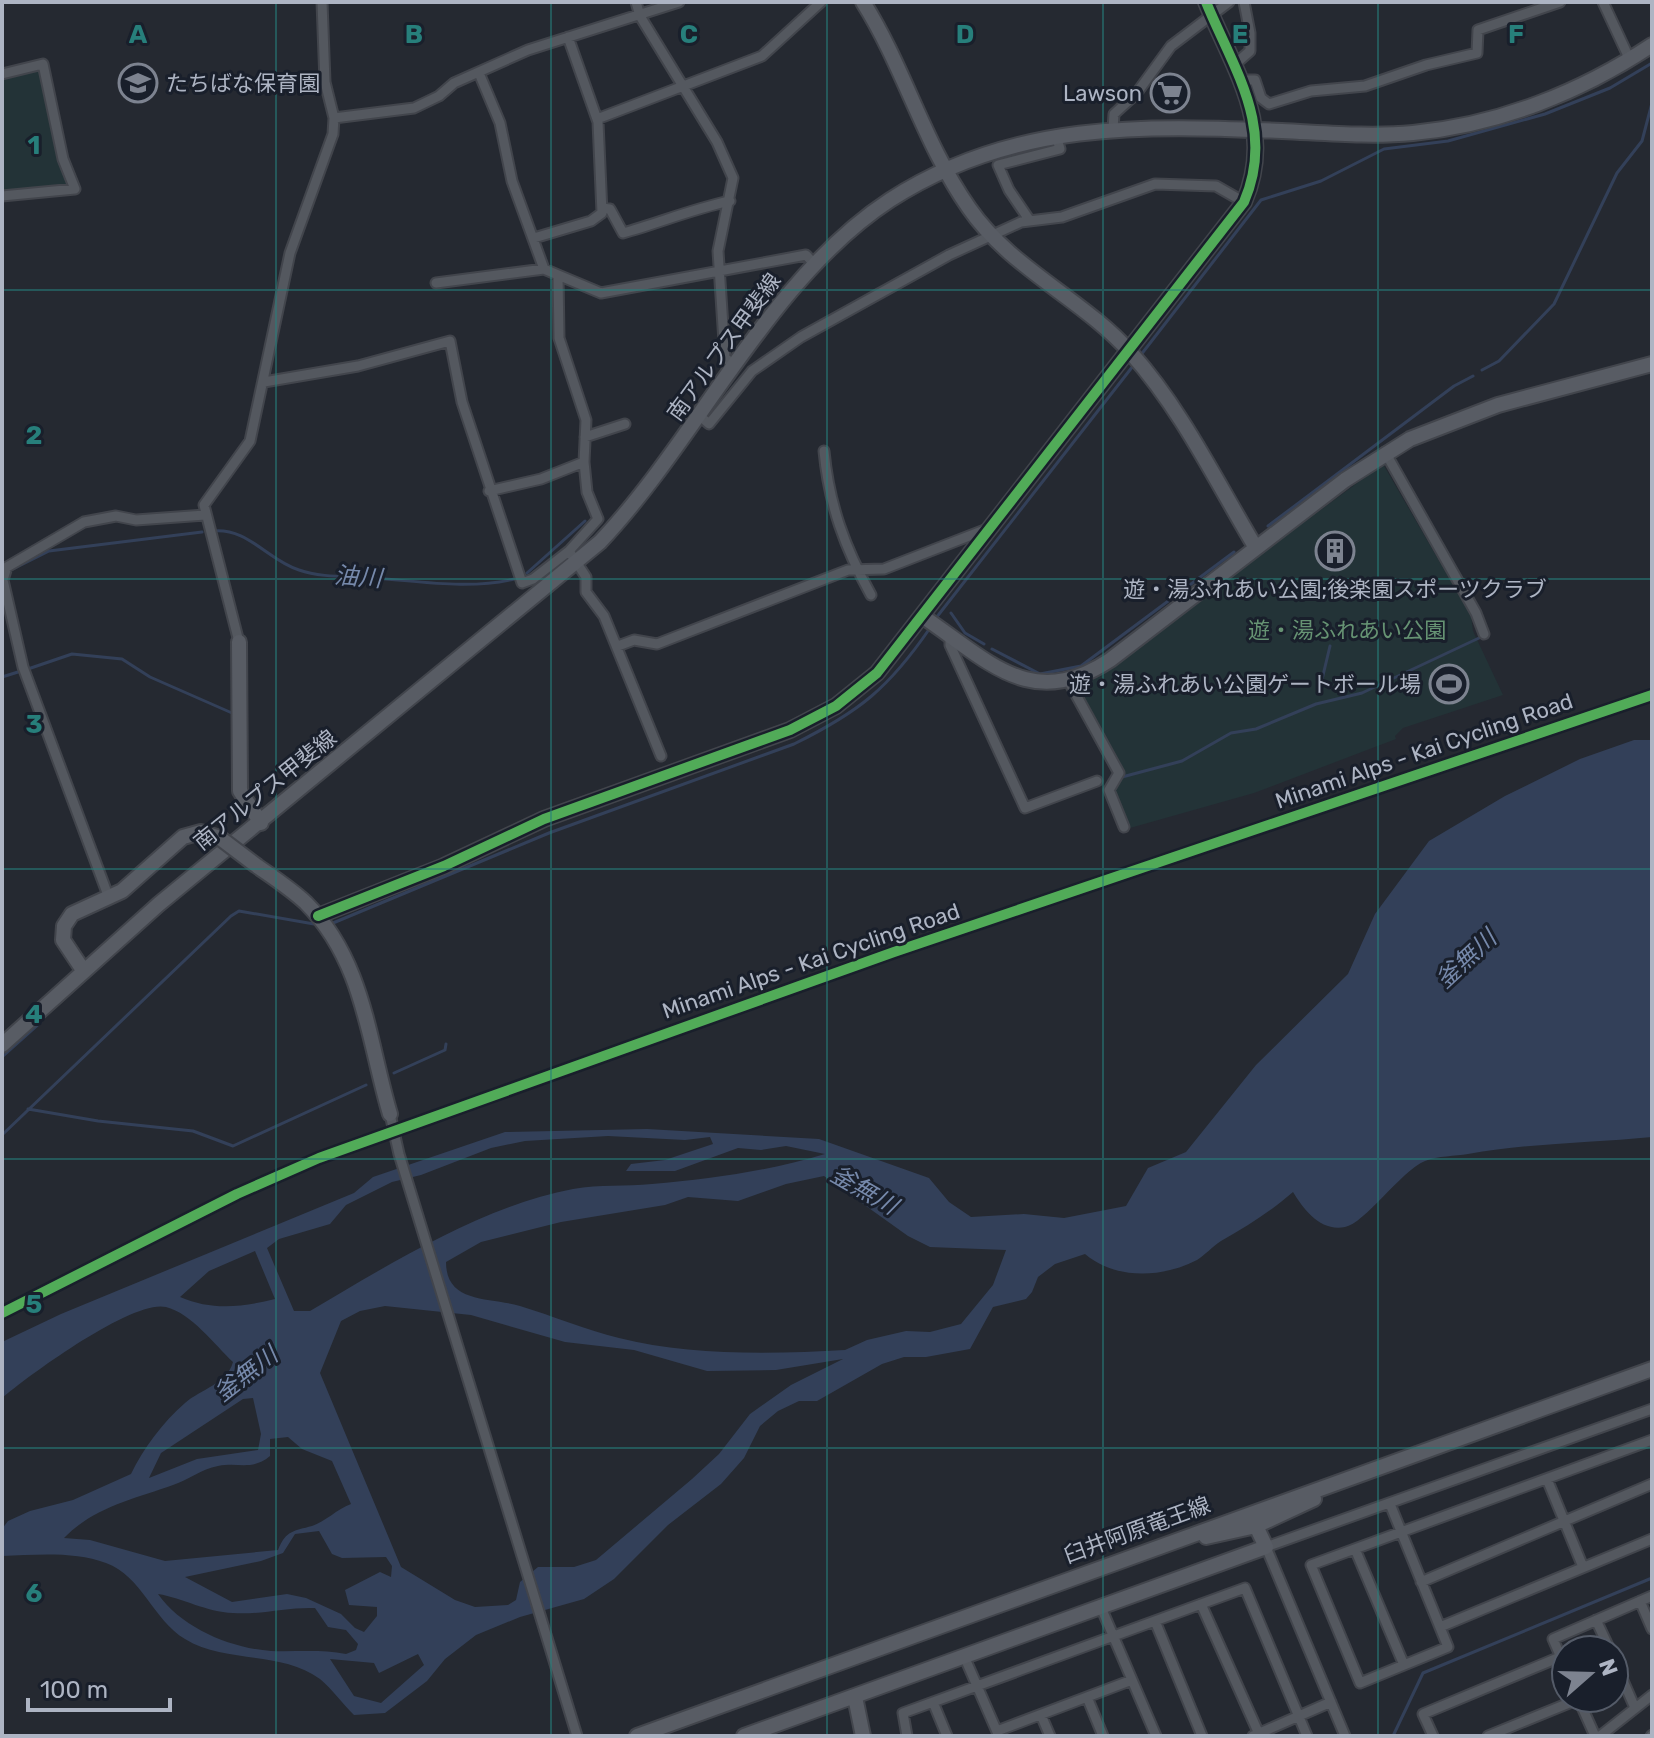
<svg xmlns="http://www.w3.org/2000/svg" width="1654" height="1738" font-family="Rubik,'Noto Sans JP',sans-serif">
<style>
.green{fill:#233337}
.water{fill:#334059;fill-rule:evenodd}
.lines{fill:none;stroke-linecap:round;stroke-linejoin:round}
.stream{stroke:#334059;stroke-width:3}
.street-casing{stroke:#42454c;stroke-width:13}
.secondary-casing{stroke:#42454c;stroke-width:18}
.street{stroke:#54585f;stroke-width:9}
.secondary{stroke:#585c64;stroke-width:14}
.secondary-bridge-casing{stroke:#42454c;stroke-width:18;stroke-linecap:butt}
.secondary-bridge{stroke:#585c64;stroke-width:14}
.cycleway-casing{stroke:#191f2b;stroke-width:15}
.cycleway{stroke:#51ab58;stroke-width:10}
.grid{fill:none;stroke:#277f7b;stroke-width:2;stroke-opacity:0.55}
.labels{text-anchor:middle;dominant-baseline:central;stroke-width:6;stroke-linejoin:round;paint-order:stroke}
.poi-label{font-size:22px;fill:#adb4c3;stroke:#191f2b;text-anchor:end}
.street-label{font-size:22px;fill:#adb4c3;stroke:#191f2b}
.park-label{font-size:22px;fill:#669373;stroke:#191f2b}
.water-label{font-size:24px;font-style:italic;fill:#7689ab;stroke:#191f2b}
.grid-label{font-size:26px;text-anchor:middle;font-weight:bold;fill:#277f7b;stroke:#191f2b;stroke-width:6;stroke-linejoin:round;paint-order:stroke}
</style>
<rect width="100%" height="100%" fill="#252931"/>
<path class="green" d="M43,64L69,189L2,196V74Z
M1383,464L1471,616L1473,631L1503,695L1403,728L1395,736L1396,739L1254,793L1130,828L1112,787L1120,781L1078,689Z"/>
<path class="water" d="M1634,740H1652V1137C1591,1143 1529,1143 1468,1154C1455,1156 1438,1156 1425,1161C1401,1171 1364,1224 1345,1227C1321,1232 1304,1210 1293,1192C1270,1212 1247,1226 1221,1241C1212,1247 1205,1255 1197,1260C1162,1278 1116,1280 1085,1254L1055,1264L1038,1277L1032,1292L1026,1299L993,1307L970,1349L926,1357H904L882,1364L817,1401H799L778,1411L760,1426L744,1458L721,1484L668,1525L614,1579L584,1599L520,1617L476,1635L445,1659L427,1681L385,1713L354,1715C343,1704 332,1689 320,1679C281,1650 225,1664 185,1639C153,1620 142,1576 106,1563C74,1551 35,1555 2,1556V1529L8,1521L30,1511L73,1500L131,1474C143,1449 163,1422 185,1403C201,1389 227,1384 233,1362C215,1345 191,1313 166,1307C133,1299 29,1375 2,1398V1342L61,1314L354,1193L373,1177L505,1132L647,1129L819,1139L929,1178L949,1202L971,1217L1024,1214L1064,1218L1126,1206L1148,1168L1186,1152L1256,1065L1348,974L1375,914L1429,841L1505,796L1580,759ZM608,1136L685,1140L710,1137L713,1144L665,1160L631,1164L626,1171H675L738,1148L761,1150L786,1146L825,1154C769,1171 711,1179 652,1184C626,1187 600,1184 573,1189C482,1206 390,1264 310,1311H294L267,1248L279,1239L330,1224L346,1205L392,1182L421,1175L491,1148L525,1141ZM824,1176L908,1236L930,1247L1006,1250L993,1285L961,1324L930,1332L906,1331L867,1340L845,1350C774,1354 688,1356 619,1338C586,1330 553,1316 520,1306C490,1297 446,1304 446,1262L481,1242L561,1222L665,1205L688,1197L738,1201L786,1184ZM255,1251L275,1299C243,1307 212,1311 180,1297L209,1271ZM385,1306L471,1315L565,1342L634,1350L707,1371L776,1370L843,1359L791,1385L750,1414L719,1454L692,1479L596,1560L574,1567H538L520,1582L516,1600L508,1605L475,1607L455,1600L401,1567L320,1373L341,1321L360,1311ZM253,1398L261,1434L258,1450L197,1459L149,1478L161,1453L243,1399ZM288,1437L302,1449L332,1461L351,1504C337,1509 325,1522 312,1526C294,1531 286,1530 278,1550L165,1561L90,1540L64,1538C94,1507 134,1499 173,1485C189,1480 201,1469 218,1466C239,1462 252,1471 270,1456V1439ZM319,1531L332,1554L342,1558L386,1557L392,1566L391,1577L380,1572L345,1590L349,1605L377,1607V1616L364,1632L355,1628L341,1614L306,1598L287,1594L232,1602L185,1577L261,1561L283,1553L295,1534ZM158,1594C183,1598 206,1612 233,1613C261,1615 286,1607 315,1608L328,1627L346,1630L358,1644L356,1650L346,1654C321,1649 296,1652 271,1651C230,1648 182,1628 158,1594ZM418,1654L424,1665L381,1703L354,1696L330,1659L374,1663L379,1673Z"/>
<g class="lines">
<path class="stream" d="M1140,356L1261,200L1321,181L1384,149L1448,141L1545,114L1610,88L1652,63
M1482,370L1499,361L1554,304L1617,173L1642,141L1652,103
M1268,526L1454,386L1473,376
M212,531C248,527 267,560 299,570C322,578 349,576 373,578C419,581 469,590 514,579
M9,571L49,551L202,532
M527,573L585,521
M951,613L965,633L984,644
M936,618L1133,366
M992,649L1040,674L1081,666L1234,552
M28,669L72,654L122,659L150,677L232,713
M2,677L18,672
M1320,688L1330,646
M1122,777L1182,761L1231,733L1256,729L1316,704L1362,693L1479,638
M333,923L549,833L794,744C859,712 889,688 930,628
M2,1057L40,1023
M394,1073L445,1050L446,1044
M28,1109L98,1121L193,1131L233,1146L366,1085
M2,1135L231,916L239,911L314,924
M1393,1736L1423,1673L1652,1578"/>
<defs>
<path id="street" d="M636,2L640,16L717,142L733,178L718,251L725,357L734,367
M1603,2L1630,60
M1234,65L1250,51V33L1244,2
M479,73L500,123L512,181L544,269
M2,74L43,64L63,159L75,189L2,196
M1240,80H1255L1261,98L1269,104L1311,91L1365,86L1426,65L1477,53L1478,30L1560,2
M334,118L414,108L439,96L454,83L528,50L679,2
M597,119L762,56L821,2
M1113,129L1114,114L1136,94L1171,46L1229,2
M602,208L610,209L623,233C659,223 692,209 730,201
M1030,221L1009,190L998,165L1060,149L1056,135
M534,238L591,221L602,213L598,122L568,37
M558,275L601,293L806,255L815,265
M436,283L544,269L558,275L559,338L586,420L584,462L587,492L598,519L569,551L586,577V592L604,616L661,756
M264,382L358,366L450,341L462,402L522,583L533,579L569,551
M700,416L709,424L752,371L801,337L949,255L1021,222L1062,217L1155,184L1216,186L1244,202
M585,437L625,424
M824,451C829,505 845,548 871,595
M1385,452L1476,613L1484,634
M489,491L541,479L584,462
M950,636V645L1025,808L1097,781
M239,642L204,505L250,441L290,253L333,134L334,118L325,82L322,2
M618,646L634,640L657,644L848,570L884,569L987,529
M1069,682L1119,773L1109,790L1124,827
M109,898L23,667L3,580L7,567L84,522L116,516L136,520L205,515
M390,1114L399,1154L577,1736
M1547,1479L1583,1567
M1390,1504L1448,1647L1360,1683L1311,1565L1652,1440
M1355,1549L1404,1665
M1421,1582L1652,1484
M1640,1601L1652,1629
M1201,1604L1259,1734
M1100,1605L1156,1736
M1596,1620L1610,1650
M1155,1621L1202,1736
M1440,1627L1652,1539
M964,1656L998,1734
M1614,1660L1635,1708
M1566,1669L1553,1639L1652,1596
M1087,1697L1103,1736
M1578,1698L1595,1736
M933,1702L947,1736
M1041,1715L1050,1736
M997,1731L1132,1680
M907,1736L903,1713L1245,1588L1307,1736
M1253,1736L1331,1702
M1345,1736L1266,1547L1652,1409
M1433,1736L1423,1714L1560,1657
M1488,1736L1579,1699
M1600,1736L1652,1695
M1651,1736L1652,1735"/>
<path id="secondary" d="M863,2C904,67 924,144 969,208C1011,269 1083,299 1131,353C1182,410 1217,483 1256,548
M922,616C989,661 1031,712 1110,660L1345,480L1410,439L1498,405L1652,364
M239,642L240,791L261,823
M257,866C274,878 291,889 306,903C364,961 368,1040 390,1114
M318,916L444,866L544,819L790,730L836,706L877,673L1244,202C1276,128 1234,70 1206,2
M83,970L63,940L64,926L72,914L122,891L183,837L201,832L220,838
M2,1045L159,904L600,542C699,437 769,279 890,200C1012,121 1142,125 1282,131C1326,133 1370,137 1413,133C1499,125 1581,92 1652,45
M1206,1537L1256,1526L1314,1499
M855,1697L863,1736
M637,1736L1652,1369
M744,1736L1266,1547L1256,1526"/>
</defs>
<use href="#street" class="street-casing"/>
<use href="#secondary" class="secondary-casing"/>
<use href="#street" class="street"/>
<use href="#secondary" class="secondary"/>
<defs>
<path id="secondary-bridge" d="M220,838L257,866"/>
</defs>
<use href="#secondary-bridge" class="secondary-bridge-casing"/>
<use href="#secondary-bridge" class="secondary-bridge"/>
<defs>
<path id="cycleway" d="M318,916L444,866L544,819L790,730L836,706L877,673L1244,202C1276,128 1234,70 1206,2
M2,1313L237,1194L319,1158L894,952L1652,695"/>
</defs>
<use href="#cycleway" class="cycleway-casing"/>
<use href="#cycleway" class="cycleway"/>
</g>
<path class="grid" d="M276,2V1736M551,2V1736M827,2V1736M1103,2V1736M1378,2V1736M2,290H1652M2,579H1652M2,869H1652M2,1159H1652M2,1448H1652"/>
<defs>
<symbol id="school-ring" viewBox="-11 -11 22 22"><circle r="9.5" fill="#191f2b" stroke="#7d8390" stroke-width="1.5"/><path d="M0-5L7-2L0 1L-7-2ZM-4 1L0 2.5L4 1V4Q0 6-4 4Z" fill="#7d8390"/></symbol>
<symbol id="supermarket-ring" viewBox="-11 -11 22 22"><circle r="9.5" fill="#191f2b" stroke="#7d8390" stroke-width="1.5"/><path d="M-6-5.5h2.5l.6 2H6L4.5 2H-2.5L-4.4-4H-6ZM-1.5 3.2a1.3 1.3 0 1 0 .1 0ZM3 3.2a1.3 1.3 0 1 0 .1 0Z" fill="#7d8390"/></symbol>
<symbol id="building-ring" viewBox="-11 -11 22 22"><circle r="9.5" fill="#191f2b" stroke="#7d8390" stroke-width="1.5"/><path d="M-4-6H4V6H1V3H-1V6H-4ZM-2.5-4.3h1.7v1.8h-1.7ZM.8-4.3h1.7v1.8H.8ZM-2.5-1h1.7V.8h-1.7ZM.8-1h1.7V.8H.8Z" fill="#7d8390"/></symbol>
<symbol id="stadium-ring" viewBox="-11 -11 22 22"><circle r="9.5" fill="#191f2b" stroke="#7d8390" stroke-width="1.5"/><path d="M0-5a6.5 5 0 1 0 0 10a6.5 5 0 1 0 0-10ZM-3.5-1.8h7v3.6h-7Z" fill="#7d8390"/></symbol>
</defs>
<g fill-rule="evenodd">
<use href="#school-ring" x="116" y="61" width="44" height="44"/>
<use href="#supermarket-ring" x="1148" y="71" width="44" height="44"/>
<use href="#building-ring" x="1313" y="529" width="44" height="44"/>
<use href="#stadium-ring" x="1427" y="662" width="44" height="44"/>
</g>
<g class="labels">
<g class="poi-label">
<text x="166" y="83" text-anchor="start">たちばな保育園</text>
<text x="1142" y="93">Lawson</text>
<text x="1335" y="589" text-anchor="middle">遊・湯ふれあい公園;後楽園スポーツクラブ</text>
<text x="1421" y="684">遊・湯ふれあい公園ゲートボール場</text>
</g>
<g class="street-label">
<text transform="translate(724 347) rotate(-54)">南アルプス甲斐線</text>
<text transform="translate(1424 751) rotate(-19)">Minami Alps - Kai Cycling Road</text>
<text transform="translate(265 790) rotate(-39)">南アルプス甲斐線</text>
<text transform="translate(811 961) rotate(-19)">Minami Alps - Kai Cycling Road</text>
<text transform="translate(1137 1530) rotate(-20)">臼井阿原竜王線</text>
</g>
<g class="park-label">
<text x="1347" y="630">遊・湯ふれあい公園</text>
</g>
<g class="water-label">
<text transform="translate(358 577) rotate(4)">油川</text>
<text transform="translate(1466 959) rotate(-43)">釜無川</text>
<text transform="translate(864 1190) rotate(30)">釜無川</text>
<text transform="translate(246 1374) rotate(-38)">釜無川</text>
</g>
</g>
<g class="grid-label">
<text x="138" y="43">A</text>
<text x="414" y="43">B</text>
<text x="689" y="43">C</text>
<text x="965" y="43">D</text>
<text x="1240" y="43">E</text>
<text x="1516" y="43">F</text>
<text x="34" y="154">1</text>
<text x="34" y="444">2</text>
<text x="34" y="733">3</text>
<text x="34" y="1023">4</text>
<text x="34" y="1313">5</text>
<text x="34" y="1602">6</text>
</g>
<rect width="1654" height="1738" fill="none" stroke="#adb4c3" stroke-width="8"/>
<g transform="translate(1590 1674) rotate(70)"><circle r="38" fill="#191f2b" stroke="#545b68" stroke-width="2"/>
<path d="M0-6L14 30L0 20L-14 30Z" fill="#7d8390"/>
<text y="-12" font-size="22" font-weight="bold" text-anchor="middle" fill="#adb4c3">N</text>
</g>
<path d="M28 1698v12h142v-12" fill="none" stroke="#adb4c3" stroke-width="4"/>
<text x="40" y="1698" font-size="24" fill="#adb4c3" stroke="#191f2b" stroke-width="6" paint-order="stroke">100 m</text>
</svg>
